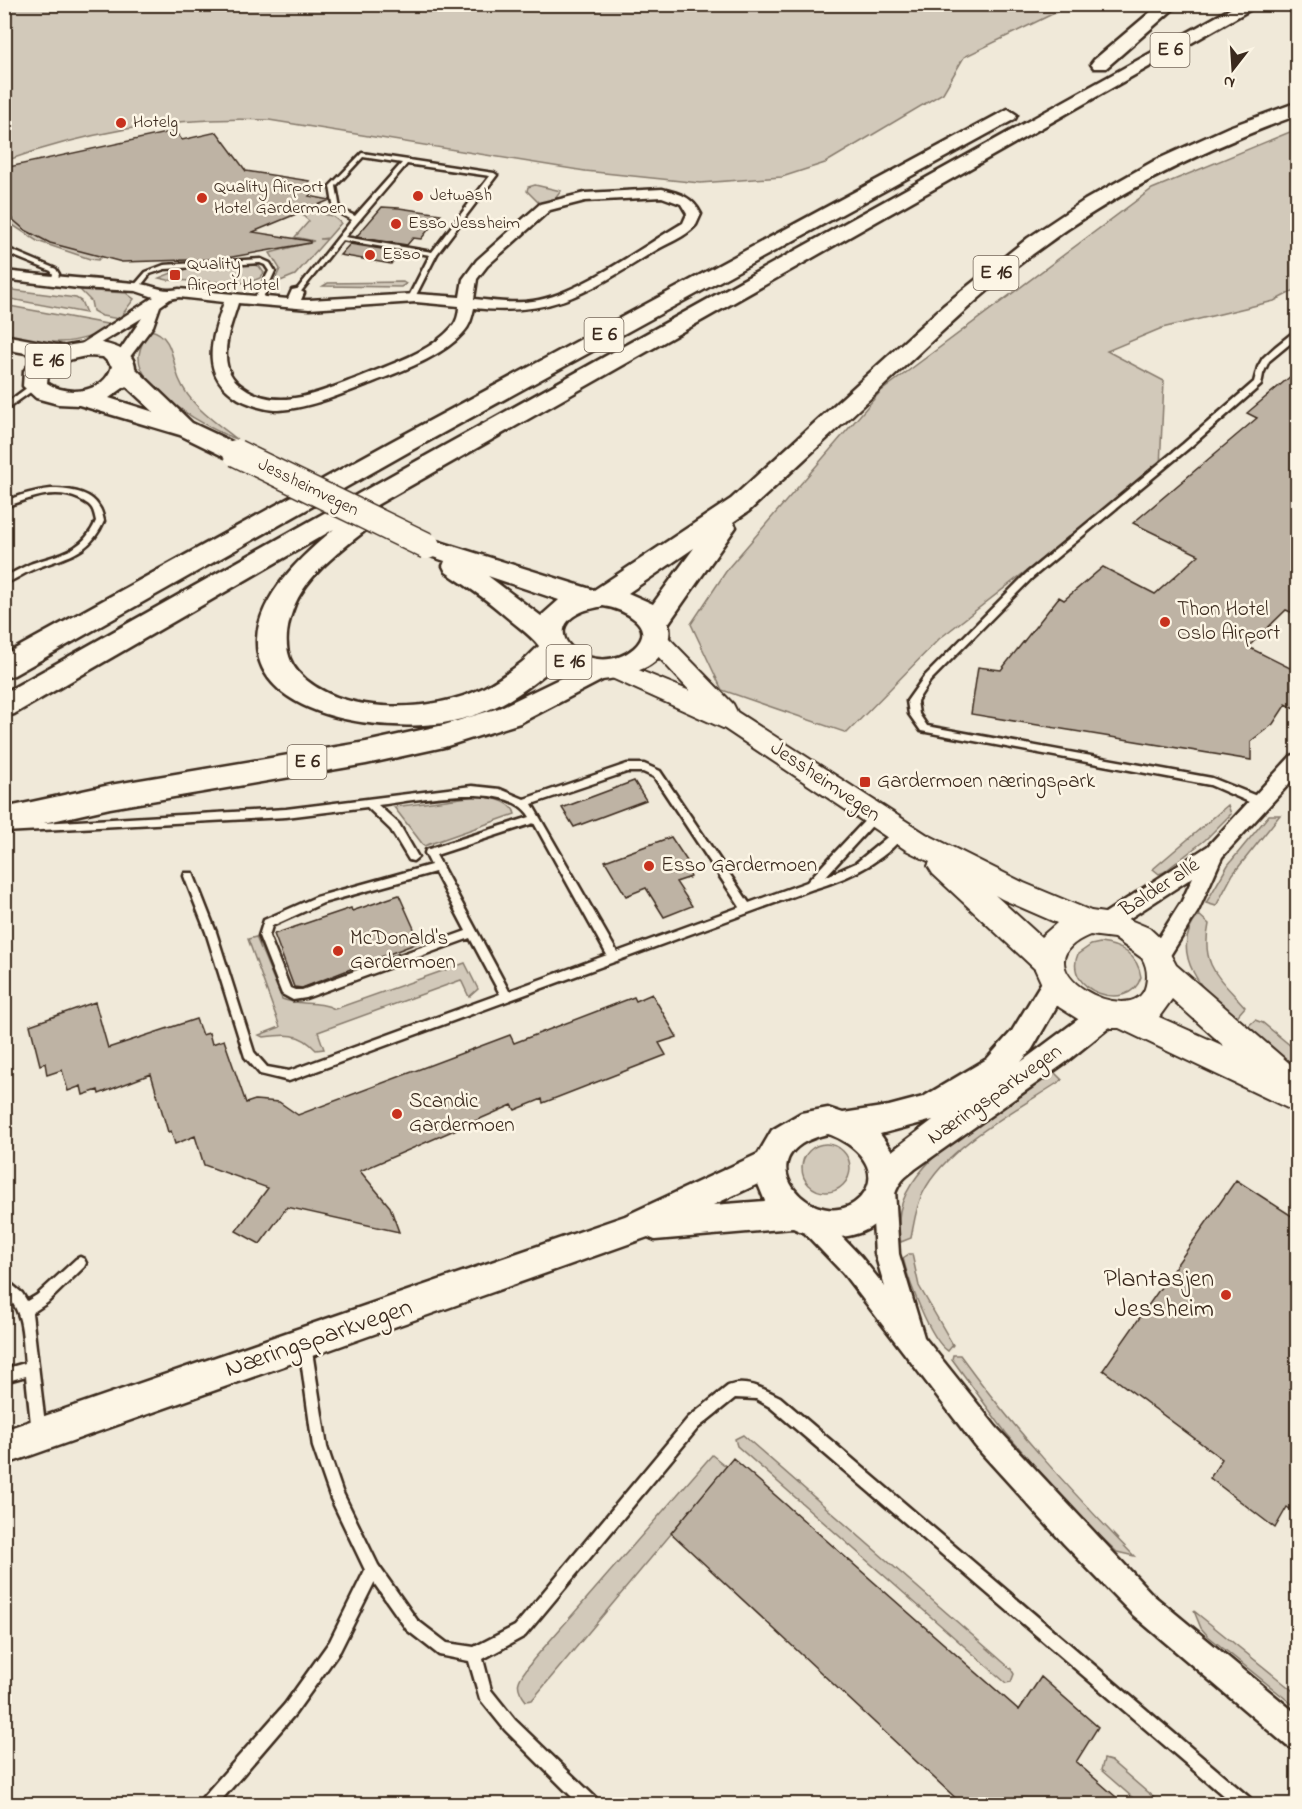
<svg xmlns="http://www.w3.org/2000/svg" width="1302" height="1809" font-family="'Indie Flower',sans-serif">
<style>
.green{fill:#d2c9ba;stroke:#867a6c;stroke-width:1.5}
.building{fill:#beb3a4;stroke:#3b2a1e;stroke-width:1.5}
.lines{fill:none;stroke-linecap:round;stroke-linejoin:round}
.service-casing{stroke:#3b2a1e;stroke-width:5}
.minor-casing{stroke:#3b2a1e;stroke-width:5}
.tertiary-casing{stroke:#3b2a1e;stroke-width:5}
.secondary-casing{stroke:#3b2a1e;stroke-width:4}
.primary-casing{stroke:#3b2a1e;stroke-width:5}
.trunk-casing{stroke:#3b2a1e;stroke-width:5}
.motorway-casing{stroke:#3b2a1e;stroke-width:5}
.service{fill:#fcf5e5;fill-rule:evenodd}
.minor{fill:#fcf5e5;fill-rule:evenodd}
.tertiary{fill:#fcf5e5;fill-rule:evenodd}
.secondary{fill:#fcf5e5;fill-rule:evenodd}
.primary{fill:#fcf5e5;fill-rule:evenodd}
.trunk{fill:#fcf5e5;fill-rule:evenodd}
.motorway{fill:#fcf5e5;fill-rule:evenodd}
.trunk-bridge-casing{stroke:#3b2a1e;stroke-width:29;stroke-linecap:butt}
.trunk-bridge{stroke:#fcf5e5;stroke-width:26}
.poi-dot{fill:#c8321e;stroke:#fcf5e5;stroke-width:2}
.labels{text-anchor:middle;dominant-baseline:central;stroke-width:5;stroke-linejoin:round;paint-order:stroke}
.far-poi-label{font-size:18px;fill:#3b2a1e;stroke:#fcf5e5;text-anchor:start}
.far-street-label{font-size:18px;fill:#3b2a1e;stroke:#fcf5e5}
.shield{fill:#fcf5e5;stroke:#75675a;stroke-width:1.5}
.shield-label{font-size:20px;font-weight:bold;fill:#3b2a1e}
.poi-label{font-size:21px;fill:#3b2a1e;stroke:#fcf5e5;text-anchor:start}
.street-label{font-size:21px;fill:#3b2a1e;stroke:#fcf5e5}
.near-poi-label{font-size:26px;fill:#3b2a1e;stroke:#fcf5e5;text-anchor:end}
.near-street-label{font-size:26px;fill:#3b2a1e;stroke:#fcf5e5}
</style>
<rect width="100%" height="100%" fill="#f0e9d9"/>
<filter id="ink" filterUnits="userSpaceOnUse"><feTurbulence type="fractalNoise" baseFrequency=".0167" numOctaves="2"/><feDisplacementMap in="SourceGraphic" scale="12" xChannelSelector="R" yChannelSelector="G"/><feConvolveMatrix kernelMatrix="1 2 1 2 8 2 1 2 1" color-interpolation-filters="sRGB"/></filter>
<g filter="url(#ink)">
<path class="green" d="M4,5L5,4L1071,5L964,57L943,93L825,163L782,177L700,183L585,171L269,120C179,116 90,131 5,161Z
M1297,129V289L1274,301L1162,328L1107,351L1164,381L1160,467L939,639L847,733L722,690L691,624L729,567L880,392L1152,189Z
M535,185L561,191L549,207H543L527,191L528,187Z
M4,201L102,256L98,260L90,259L37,241L5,220Z
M311,211L332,216L341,223L328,238L320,239H327L295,275L273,284L280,269L270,253L314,241L295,237L309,221L302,215Z
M248,264L259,266L264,273L260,278L248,283L168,280L159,278L179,270Z
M403,282L406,284L401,287L323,286L328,283Z
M5,289L76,298L81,301L86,313L5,298Z
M80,290L126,293L134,299L119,319L102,316L93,311L91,301Z
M4,305L112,325C77,349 44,343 5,336Z
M150,330C173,334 172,362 179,379C190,406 215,422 237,439C210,431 136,388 139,355C140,346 145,337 150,330Z
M476,796C489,797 512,800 515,814L424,846L394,807Z
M1228,805L1231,814L1205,840L1164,872L1159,874L1153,869Z
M1269,815H1280L1233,874L1216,906L1206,903L1228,865Z
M1199,915L1209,924C1200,967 1220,978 1245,1007L1233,1021C1207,995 1165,953 1199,915Z
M256,937L282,999C300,1006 318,1000 335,1009L465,963L478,989L469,997L461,980L318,1032L324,1049L316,1050C300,1032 286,1034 263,1037L259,1035L280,1027L248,939Z
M1100,943C1121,945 1138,955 1141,977C1129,1015 1062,990 1078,954L1091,945Z
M1255,1020L1263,1023L1297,1051V1073L1255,1041L1246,1028Z
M1053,1071L1062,1080C1020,1108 946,1146 923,1193C916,1206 914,1223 911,1238L901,1242C898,1235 899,1227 899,1219C902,1159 1007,1103 1053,1071Z
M802 1168a24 24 0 1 1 48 0a24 24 0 1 1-48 0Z
M909,1254H912L919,1286L953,1345L948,1351C930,1340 908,1279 903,1258Z
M953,1355H960C1013,1428 1072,1492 1134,1556L1117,1552L1074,1511L1006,1433L952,1359Z
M743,1435L1011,1669L1014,1674L1011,1682L1006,1683L737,1446L735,1439Z
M712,1455L727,1467L538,1693L532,1700L526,1701C511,1682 521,1678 533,1660Z
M1194,1611L1297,1694V1708L1208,1636L1201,1628Z
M1104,1759L1111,1761L1161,1804H1140L1101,1770Z"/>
<path class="building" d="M175,131L182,140L217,132L246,171L310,181L303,189L314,191L309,196L330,200L253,232L310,241V243L221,259L122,262L50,243L25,230L4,212V168Z
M382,207L399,208L441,214L421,239L413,238L407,245L356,237Z
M350,244L401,252L391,264L340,255Z
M1298,370V615L1286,610L1248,647L1298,672V710L1286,704L1273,724L1251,741V760L971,714L978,667L1001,670L1059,597L1064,600L1103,567L1155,594L1199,555L1133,523L1257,418L1247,413Z
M634,781L646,800L574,827L562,808Z
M671,837L693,870L688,872L691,877L676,882L692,906L664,917L646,888L626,896L605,861Z
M399,895L420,942L302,988L294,987L274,934L351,908L352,911Z
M652,994L677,1037L659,1043L666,1055L543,1103L542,1099L515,1110L512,1105L360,1171L390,1207L399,1232L287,1207L260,1244L236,1231L268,1188L204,1165L195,1136L175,1144L171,1131L168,1132L151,1074L99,1094L98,1090L83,1095L81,1086L68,1091L62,1070L47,1075L45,1063L40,1065L30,1025L95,1002L108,1048L196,1019L202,1035L209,1033L212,1044L224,1040L246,1103L255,1100L279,1102L298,1115L510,1035L514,1043L634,997L636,1001Z
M1236,1180L1298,1220V1515L1287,1507L1275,1528L1210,1478L1222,1459L1103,1370Z
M733,1458L1019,1710L1041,1677L1098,1727L1076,1762L1124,1804H962L671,1533Z"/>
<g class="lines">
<defs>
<path id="service" d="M362,153L494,173L497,175L437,254L414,299L408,298L430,255L342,240L299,294H295V292L352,220L334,210L330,186ZM363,157L402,163L355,216L340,209L336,186ZM407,164L490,176L432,252L345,237Z
M4,247L56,269L59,274L57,281L54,283L51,281L53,274L51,271L4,252Z
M261,259L270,263L275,271L261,302L257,304L253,302L269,271L265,265L260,263L165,269L150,274L139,288L133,287L146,272L164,265Z
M1295,331H1298V337L1269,361L1263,374L1261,385L1189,448L1032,578L930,681L917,701L919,714L927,726L1212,778L1264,799L1265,802L1264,805H1256L1210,785L921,731L909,714L907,701L924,677L1026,574L1183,444L1254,382L1258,367L1263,358L1275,347Z
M32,384L39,386L4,411V405Z
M51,489C66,489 91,491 99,507C102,511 103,517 104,521C89,556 65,556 34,569C24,573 15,580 4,584V577C13,573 21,568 30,564C59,554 83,552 96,521C95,517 94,510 91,507C89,504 83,501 79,499C54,487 29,499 4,507V502C19,495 34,491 51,489Z
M627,764H644L660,771L749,903L807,882L872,813H880L881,816L825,877L856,863L897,829L901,828L906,832C885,862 847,879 813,889L289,1081L260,1074L245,1057L206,932L184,876L185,873H193L194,876L216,932L254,1052L267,1067L289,1071L500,994L470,938L306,998L293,1000L282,994L259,936L264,920L316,897L431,865L425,853L426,850L530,817C509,779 414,801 378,805L399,824L418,857L413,861L409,860L391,830L367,807L286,817L4,832V826L8,825L286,809L472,786L500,789L524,799ZM627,772H643L654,777L740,907L617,952L532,804ZM534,823L607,955L509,991L436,855ZM435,872L466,931L302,990H295L290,988L269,936L272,926L323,903Z
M80,1257L84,1259L86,1263L84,1267L47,1303L32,1313L46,1433L44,1438L39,1440L34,1438L32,1433L26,1376L4,1382V1369L25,1363C22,1337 25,1312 4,1293V1278L22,1293L27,1301L37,1295L76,1259Z
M305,1339L310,1341L311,1345L327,1447L342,1491L378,1565L417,1620L447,1643L474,1647L515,1626L688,1418L728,1386C746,1379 764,1389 780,1397L1250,1798L1252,1804H1233L770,1407L756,1399L735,1398L698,1428L525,1636L483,1659L491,1690L515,1720L596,1798L598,1804H579L505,1730L480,1699L469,1661L439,1655L407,1630L374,1583L340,1651L295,1714L218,1804H200L202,1798L285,1704L330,1641L365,1570L331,1499L313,1447L299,1345L300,1341Z"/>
<path id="minor" d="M662,189C679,193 693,197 701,214L696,225C686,237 666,244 653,252C588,292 553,317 474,308C472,317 470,326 463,333C442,357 401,371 371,383C342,394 310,408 279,410C266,410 251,405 239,399C198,374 212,339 224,302L179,297L170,299L160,306L153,326L126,362L121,363L114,359L142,318L84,353H74L72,350L154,297L136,291L78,288L4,279V271C48,276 91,279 134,283C152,284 160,293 179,289L288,299L292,290L297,289L304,293L301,300H309L416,294L460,297L463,279L477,260L540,204L585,193ZM662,197L681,204L687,214L683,223C643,246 578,295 533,301C514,304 493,301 474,299L477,279L487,266L550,210L585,201ZM416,302L459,306C459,313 457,322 452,327C431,352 389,365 360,377C323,391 279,413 243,387C232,380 226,369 226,356C225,338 233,320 238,303L309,309Z
M1298,754V774L1222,857L1198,911L1166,962L1158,965L1150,962L1147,956L1182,901L1193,877L1113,929L1106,931L1099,929L1095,923L1099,917L1208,846L1291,756Z
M883,1179L892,1182L895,1190L899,1254L924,1337L996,1427L1153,1595L1298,1715V1750L1287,1746L1133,1615L1064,1544L976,1447L843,1273L800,1228L797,1220L800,1212L809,1209L818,1212L861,1257L885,1287L875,1254L871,1190L874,1182Z"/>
<path id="tertiary" d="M1056,971L1066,975L1070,983L1032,1049L1021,1062L1096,1006L1106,1002L1116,1006L1120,1014L1116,1022L1065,1063L915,1169C911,1173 904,1177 901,1182C894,1191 893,1204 884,1215C864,1242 821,1242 793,1228L655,1240L648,1237L4,1465V1430L625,1216L758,1154L772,1130L801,1113L828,1108L843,1113L889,1106L923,1097L987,1059L1012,1031L1046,975ZM933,1120L892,1151L880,1134ZM828,1134C855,1143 885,1171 860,1198C819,1240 736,1154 828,1134ZM758,1184L765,1201L713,1205Z"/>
<path id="secondary" d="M655,630L664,633L733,704L737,712L926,834L1024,883L1091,911L1118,915L1149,928L1163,941L1176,965L1296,1069L1298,1113L1119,1028H1112L1078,1019L1059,1007L1045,991L1035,969L933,874L928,866L930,862L906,850L725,729L605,675L601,669L605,663L614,660L690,691L642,639L646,633ZM995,895L1002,899L1057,923L1041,937ZM1090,935L1114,938L1142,958C1147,966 1148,976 1146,985C1136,1033 1011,967 1090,935ZM1172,999L1224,1046L1159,1017Z"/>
<path id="primary" d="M4,335L72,348L76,353L72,358L64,360L4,349Z"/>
<path id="trunk" d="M1298,102V115C1208,148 1121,189 1044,246C995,281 950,324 906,365C854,414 801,462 749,511L733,522L736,527L668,624C673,637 664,652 655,661C646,669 634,672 622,676C588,687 559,674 539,646C530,634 513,623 502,613C485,598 465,585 446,572L443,566L445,561L418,552L414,546L418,540L427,538L594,590L731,499L943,306L1028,238L1085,200L1154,161L1229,127ZM694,548L653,604L628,593ZM488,576L559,600L541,616ZM603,606C622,608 659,626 634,648C596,681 533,634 581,612C587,609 596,608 603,606Z
M97,342C111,345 135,350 135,368L192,423L245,448L248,453L245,458L236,460L227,458L180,435L79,405L58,404L36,398L23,386L24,371C40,348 71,344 97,342ZM88,356L103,357L112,366C105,393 68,397 47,383L48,373C60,362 72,358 88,356ZM126,386L154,412L109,398Z"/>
<path id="motorway" d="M1160,4H1179L1106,68H1094L1091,64L1094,60Z
M1239,4H1260L373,507L378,508L382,514L378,520C350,544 311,569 295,604C286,626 281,653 298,672C338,717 434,713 483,688C497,681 509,672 521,663C529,657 537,646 545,642C552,640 557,641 563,643L567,650C559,663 547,673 535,682C511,701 483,715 453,721C397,734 253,722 257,639C259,595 302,556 334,529L14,714L4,717V693L415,462Z
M1008,109L1017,115L1015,119L412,450L14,675L4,678V655L394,440Z
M598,660L608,663L612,670L608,677L520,723L444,747L366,764L110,808L4,832V808L110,785L366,742L444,725L499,708Z"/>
</defs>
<use href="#service" class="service-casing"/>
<use href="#minor" class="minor-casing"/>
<use href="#tertiary" class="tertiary-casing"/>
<use href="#secondary" class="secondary-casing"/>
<use href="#primary" class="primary-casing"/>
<use href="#trunk" class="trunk-casing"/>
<use href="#motorway" class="motorway-casing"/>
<use href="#service" class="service"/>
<use href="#minor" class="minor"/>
<use href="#tertiary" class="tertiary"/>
<use href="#secondary" class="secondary"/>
<use href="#primary" class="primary"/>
<use href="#trunk" class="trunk"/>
<use href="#motorway" class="motorway"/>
<defs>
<path id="trunk-bridge" d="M236,453L427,546"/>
</defs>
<use href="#trunk-bridge" class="trunk-bridge-casing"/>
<use href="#trunk-bridge" class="trunk-bridge"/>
</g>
</g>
<g class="poi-dot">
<circle cx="121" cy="123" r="6"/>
<circle cx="418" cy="196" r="6"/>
<circle cx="202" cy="198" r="6"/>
<circle cx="396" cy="224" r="6"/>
<circle cx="370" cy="255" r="6"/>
<rect x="169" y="269" width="12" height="12" rx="3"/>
<circle cx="1165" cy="622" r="6"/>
<rect x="859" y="776" width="12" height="12" rx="3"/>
<circle cx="649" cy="866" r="6"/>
<circle cx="338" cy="951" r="6"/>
<circle cx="397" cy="1114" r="6"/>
<circle cx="1226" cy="1295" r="6"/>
</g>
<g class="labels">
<g class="far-poi-label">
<text x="133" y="123">Hotelg</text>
<text x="214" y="188">Quality Airport<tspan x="214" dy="21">Hotel Gardermoen</tspan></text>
<text x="430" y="196">Jetwash</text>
<text x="408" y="224">Esso Jessheim</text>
<text x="382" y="255">Esso</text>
<text x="187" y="265">Quality<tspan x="187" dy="21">Airport Hotel</tspan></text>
</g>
<g class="far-street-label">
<text transform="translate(308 488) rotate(26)">Jessheimvegen</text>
</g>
<g class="shield">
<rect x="1150.5" y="33" width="39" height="34" rx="4.5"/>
<rect x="973.5" y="256" width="45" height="34" rx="4.5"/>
<rect x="584.5" y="318" width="39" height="34" rx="4.5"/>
<rect x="25.5" y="344" width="45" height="34" rx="4.5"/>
<rect x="546.5" y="645" width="45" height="34" rx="4.5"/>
<rect x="287.5" y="745" width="39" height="34" rx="4.5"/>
</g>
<g class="shield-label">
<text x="1170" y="50">E 6</text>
<text x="996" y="273">E 16</text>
<text x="604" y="335">E 6</text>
<text x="48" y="361">E 16</text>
<text x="569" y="662">E 16</text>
<text x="307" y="762">E 6</text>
</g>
<g class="poi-label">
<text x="1177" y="610">Thon Hotel<tspan x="1177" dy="24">Oslo Airport</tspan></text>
<text x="877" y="782">Gardermoen næringspark</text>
<text x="661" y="866">Esso Gardermoen</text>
<text x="350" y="939">McDonald's<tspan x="350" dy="24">Gardermoen</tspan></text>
<text x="409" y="1102">Scandic<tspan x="409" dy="24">Gardermoen</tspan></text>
</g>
<g class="street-label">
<text transform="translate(825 782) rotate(34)">Jessheimvegen</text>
<text transform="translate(1160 888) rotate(-33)">Balder allé</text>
<text transform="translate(995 1095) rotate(-35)">Næringsparkvegen</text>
</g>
<g class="near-poi-label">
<text x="1214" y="1280">Plantasjen<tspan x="1214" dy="30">Jessheim</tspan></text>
</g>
<g class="near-street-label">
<text transform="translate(319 1339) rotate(-19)">Næringsparkvegen</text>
</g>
</g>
<rect width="1302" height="1809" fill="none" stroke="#fcf5e5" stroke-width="24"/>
<rect x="12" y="12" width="1278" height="1785" fill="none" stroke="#3b2a1e" stroke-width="2" filter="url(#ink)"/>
<g transform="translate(1233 69) rotate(197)" stroke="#fcf5e5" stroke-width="4.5" paint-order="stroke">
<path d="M0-4.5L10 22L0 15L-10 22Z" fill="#3b2a1e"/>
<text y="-9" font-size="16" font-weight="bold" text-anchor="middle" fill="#3b2a1e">N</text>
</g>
</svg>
